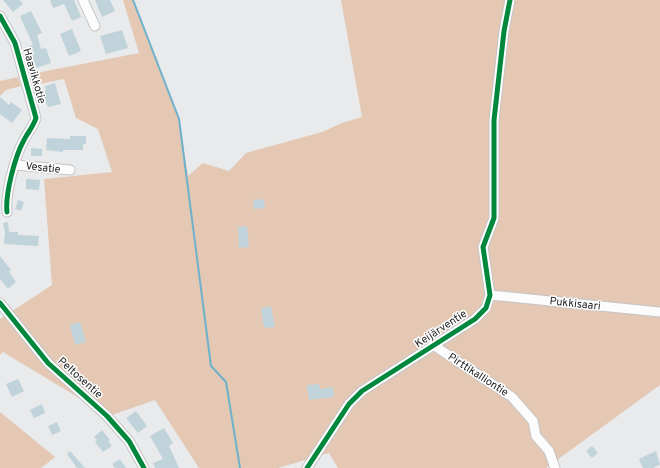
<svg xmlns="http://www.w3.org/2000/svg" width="660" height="468" font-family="Overpass,sans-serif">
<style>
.green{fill:#e4c8b3}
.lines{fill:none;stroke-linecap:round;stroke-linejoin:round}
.stream{stroke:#6eb1cb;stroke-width:2}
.building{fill:#c0d3db}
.minor-casing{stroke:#c3c5c7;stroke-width:11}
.minor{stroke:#fcfcfc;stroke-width:9}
.cycleway-casing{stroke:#fff;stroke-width:8}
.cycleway{stroke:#00873e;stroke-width:5}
.labels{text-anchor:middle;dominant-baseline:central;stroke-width:3;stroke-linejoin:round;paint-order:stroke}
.street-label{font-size:11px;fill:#252728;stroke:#fff}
</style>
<rect width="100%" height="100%" fill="#e8eaec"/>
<path class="green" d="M123,0H133L179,119L188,176L203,163L229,171L246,153L322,132L342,123L362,117L341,0H660V385L546,468H338L329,453L278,468H199L155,400L109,416L3,352L0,355V319L52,285L44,179L112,172L98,129L76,118L64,79L34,85L31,74L139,53Z
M18,77L21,86L6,90L0,96V81Z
M0,412L55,457L41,468H0Z"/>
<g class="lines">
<path class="stream" d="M133,0L179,119L211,366L226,382L240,468"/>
</g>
<path class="building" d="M3,0H20L23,4L13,12Z
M50,0H74L81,17L72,21L64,4L53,8Z
M95,0H110L115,11L102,17Z
M31,11L42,33L37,35L41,49L46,48L51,63L36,68L29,46L33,45L20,16Z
M72,29L81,51L69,56L60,34Z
M122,30L128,48L106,54L100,36Z
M55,83L61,104L48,107L41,91L46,90L45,86Z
M0,97L9,105L11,102L22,110L12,123L0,114Z
M70,136H86V144H83V150H63V152L46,150L47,138L70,139Z
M31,148L42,149V156H31Z
M26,179L40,180L39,190L26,189Z
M264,199L265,208L254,209L253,200Z
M18,200L24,202L21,211L15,209Z
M8,222L9,232H6H18V235L39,236L38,246L4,244L5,232L3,223Z
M247,226L249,247L239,248L238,227Z
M0,256L11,270L9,272L16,282L8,289L0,279Z
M271,306L275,327L264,328L261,308Z
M80,322L86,342L75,345L70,325Z
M18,379L24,391L12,397L6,384Z
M319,384L320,389L333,387L334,397L309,400L307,385Z
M42,404L45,413L34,418L30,410Z
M136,411L147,426L138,433L126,418Z
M57,422L61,431L52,435L48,426Z
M164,428L173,443L169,446L179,468H155L153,463L163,459L150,436Z
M102,430L110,440L108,441L112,446L103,452L95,442L97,440L94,437Z
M592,446L598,453L592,458L586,451Z
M70,451L85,468H77L67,454Z
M656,451L660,465L653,468H643L639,459Z
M120,459L126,468H115L112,464Z"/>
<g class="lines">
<defs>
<path id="minor" d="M83,0L95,26
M0,16L15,43L36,118C33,127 28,132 24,140C15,156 5,194 7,212
M16,165L70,170
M490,295L660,312
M0,303L48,363L107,416L129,441L144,468
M433,345L512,397L533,421L536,436L549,451L555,468
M307,468L349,404L362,391L475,319L486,308L490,295L483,247L494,218V120L504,31L510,0"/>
</defs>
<use href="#minor" class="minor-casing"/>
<use href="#minor" class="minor"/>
<defs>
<path id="cycleway" d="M0,16L15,43L36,118C33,127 28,132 24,140C15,156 5,194 7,212
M0,303L48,363L107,416L129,441L144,468
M307,468L349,404L362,391L475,319L486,308L490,295L483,247L494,218V120L504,31L510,0"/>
</defs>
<use href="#cycleway" class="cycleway-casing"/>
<use href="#cycleway" class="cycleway"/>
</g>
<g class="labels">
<g class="street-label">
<text transform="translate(34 76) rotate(74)">Haavikkotie</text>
<text transform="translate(43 168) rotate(6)">Vesatie</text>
<text transform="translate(575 304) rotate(6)">Pukkisaari</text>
<text transform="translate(441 329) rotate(-33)">Keijärventie</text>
<text transform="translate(478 375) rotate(33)">Pirttikalliontie</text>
<text transform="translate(80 378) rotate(42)">Peltosentie</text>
</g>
</g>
</svg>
